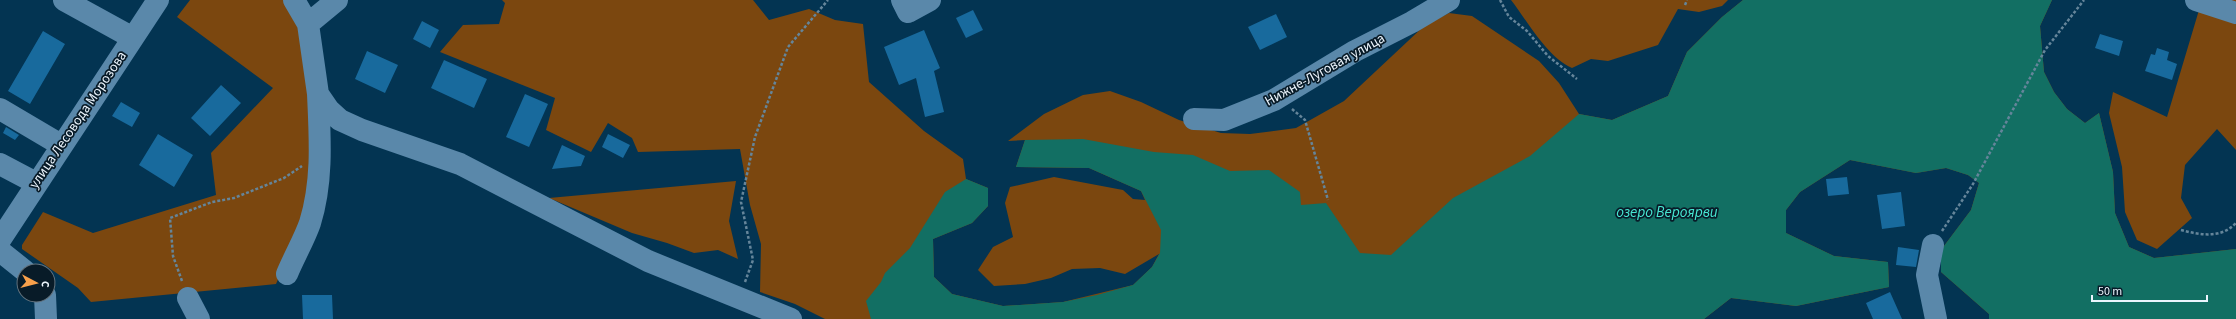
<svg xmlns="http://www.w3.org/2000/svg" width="2236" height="319" font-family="'Source Sans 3',sans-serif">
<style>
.green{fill:#7b470f}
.water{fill:#126f63}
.building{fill:#186a9d}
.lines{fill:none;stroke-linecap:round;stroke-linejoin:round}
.path{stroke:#65859a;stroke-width:2.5;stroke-dasharray:3 2;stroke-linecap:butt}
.minor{stroke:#5a88aa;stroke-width:22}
.labels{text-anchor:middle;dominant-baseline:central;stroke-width:3.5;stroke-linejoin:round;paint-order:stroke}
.street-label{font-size:14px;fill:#ecf5fd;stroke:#081b28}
.water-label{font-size:15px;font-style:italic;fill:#47e7d2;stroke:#081b28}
</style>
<rect width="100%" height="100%" fill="#033452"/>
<path class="green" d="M190,0H285L306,39L316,139L303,222L276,284L91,302L78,288L22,249V245L43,212L93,233L216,195L211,153L273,88L177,17Z
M502,0H753L769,20L809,9L835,20L863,24L869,82L924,131L963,159L966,179L988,188V206L972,223L933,239L934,277L952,294L1003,306L1063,302L1133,285L1152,267L1159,254L1125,274L1100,268L1072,269L1051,278L1025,284L994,286L978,270L993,247L1013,237L1005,203L1010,187L1054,177L1123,190L1133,199L1145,200L1141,191L1089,168L1016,167L1025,140L1008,141L1044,114L1083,95L1110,91L1141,102L1179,120L1221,133L1250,134L1296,128L1344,101L1424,26L1449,13L1472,16L1539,61L1559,83L1579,114L1612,120L1668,96L1687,52L1722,17L1743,0H2052L2040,26L2044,72L2054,92L2067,109L2085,123L2099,113L2113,172L2115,213L2129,247L2154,258L2236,249V319H1989V314L1941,272V250L1971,210L1979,183L1968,175L1946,168L1916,173L1850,160L1800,192L1786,210V233L1834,256L1888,262L1889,287L1796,306L1731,298L1704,319H825L795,304L760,292L761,244L750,205L740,149L638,152L632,138L608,123L591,152L546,130L555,98L440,52L463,25L499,24L505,3Z
M1511,0H1728L1722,6L1699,12L1678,9L1658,45L1608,61L1591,59L1572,68C1547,57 1528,22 1511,0Z
M2202,0H2236V150L2217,129L2185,165L2181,198L2192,218L2157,249L2137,240L2125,212L2122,167L2109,113L2113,92L2167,117Z
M736,181L729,221L738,259L718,250L694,253L667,243L632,233L549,198Z"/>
<path class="water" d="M1743,0H2052L2040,26L2044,72L2054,92L2067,109L2085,123L2099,113L2113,172L2115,213L2129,247L2154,258L2236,249V319H1989V314L1941,272V250L1971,210L1979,183L1968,175L1946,168L1916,173L1850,160L1800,192L1786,210V233L1834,256L1888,262L1889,287L1796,306L1731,298L1704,319H871L866,301L881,282L885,273L910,248L945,192L966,179L988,188V206L972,223L933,239L934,277L952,294L1003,306L1063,302L1097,295L1133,285L1152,267L1160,253L1161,230L1141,191L1089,168L1016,167L1025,140L1083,139L1154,152L1193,155L1230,171L1269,170L1300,192L1301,205L1326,203L1360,253L1391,255L1453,198L1530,156L1579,114L1612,120L1668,96L1687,52L1722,17Z"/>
<path class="building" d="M973,10L983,30L966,38L956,18Z
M1276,14L1287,37L1260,50L1248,27Z
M422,21L439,30L430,48L413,39Z
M924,30L940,68L934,71L944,112L925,117L916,78L899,85L884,47Z
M43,31L65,44L30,104L8,91Z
M2100,34L2123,41L2119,56L2095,48Z
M2157,48L2169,52L2167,60L2177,64L2172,80L2145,71L2151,54L2155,55Z
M367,51L398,65L385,93L355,79Z
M444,60L487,79L474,108L431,88Z
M221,85L241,103L210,136L191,118Z
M525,94L548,104L529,147L506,137Z
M121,102L140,113L132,127L112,116Z
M6,127L19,135L15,140L3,133Z
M158,134L193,155L174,187L139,165Z
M608,134L630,145L623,158L602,147Z
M562,145L585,156L581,166L552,169Z
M1847,177L1849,194L1828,196L1826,179Z
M1901,192L1905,226L1882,229L1877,195Z
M1898,247L1919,250L1916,267L1896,265Z
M1890,292L1902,319H1873L1866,303Z
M302,295H332L333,319H303Z"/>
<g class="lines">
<path class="path" d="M1500,0L1509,17L1527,31L1548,56L1577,79
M1685,5L1687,0
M1292,109L1305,120L1328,200
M2181,230C2200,235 2221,239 2236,223
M1942,231L1973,184L2045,50L2084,0
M182,281L173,256L170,218L212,202L234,198L284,178L302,166
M745,282L753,260L741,202L755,137L788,47L828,0"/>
<path class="minor" d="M64,0L133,38
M294,0L308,24L337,0
M902,0L908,12L930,0
M2196,0L2236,13
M308,24L318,94L329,110L340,120L362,130L460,164L648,261L791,319
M0,109L61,145
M1194,119L1224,120L1274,100L1355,51L1412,22L1449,0
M0,164L36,183
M0,240L158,0
M1933,245L1927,275L1936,319
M0,251L25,271
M287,274C294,257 304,240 310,223C323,181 320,138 318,94
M45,295L46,319
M188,298L199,319"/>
</g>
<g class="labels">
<g class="street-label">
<text transform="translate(1325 70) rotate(-29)">Нижне-Луговая улица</text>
<text transform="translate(78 120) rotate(-56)">улица Лесовода Морозова</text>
</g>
<g class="water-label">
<text x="1667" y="212">озеро Вероярви</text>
</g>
</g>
<g transform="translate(36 283) rotate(97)"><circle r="19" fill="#081b28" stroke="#63727d"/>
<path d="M0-3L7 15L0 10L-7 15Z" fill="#f8a04b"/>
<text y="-6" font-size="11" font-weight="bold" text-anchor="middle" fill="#ecf5fd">С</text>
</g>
<path d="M2092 295v6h115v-6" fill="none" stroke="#ecf5fd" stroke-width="2"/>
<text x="2098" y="295" font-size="12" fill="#ecf5fd" stroke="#081b28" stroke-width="3" paint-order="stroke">50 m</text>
</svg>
